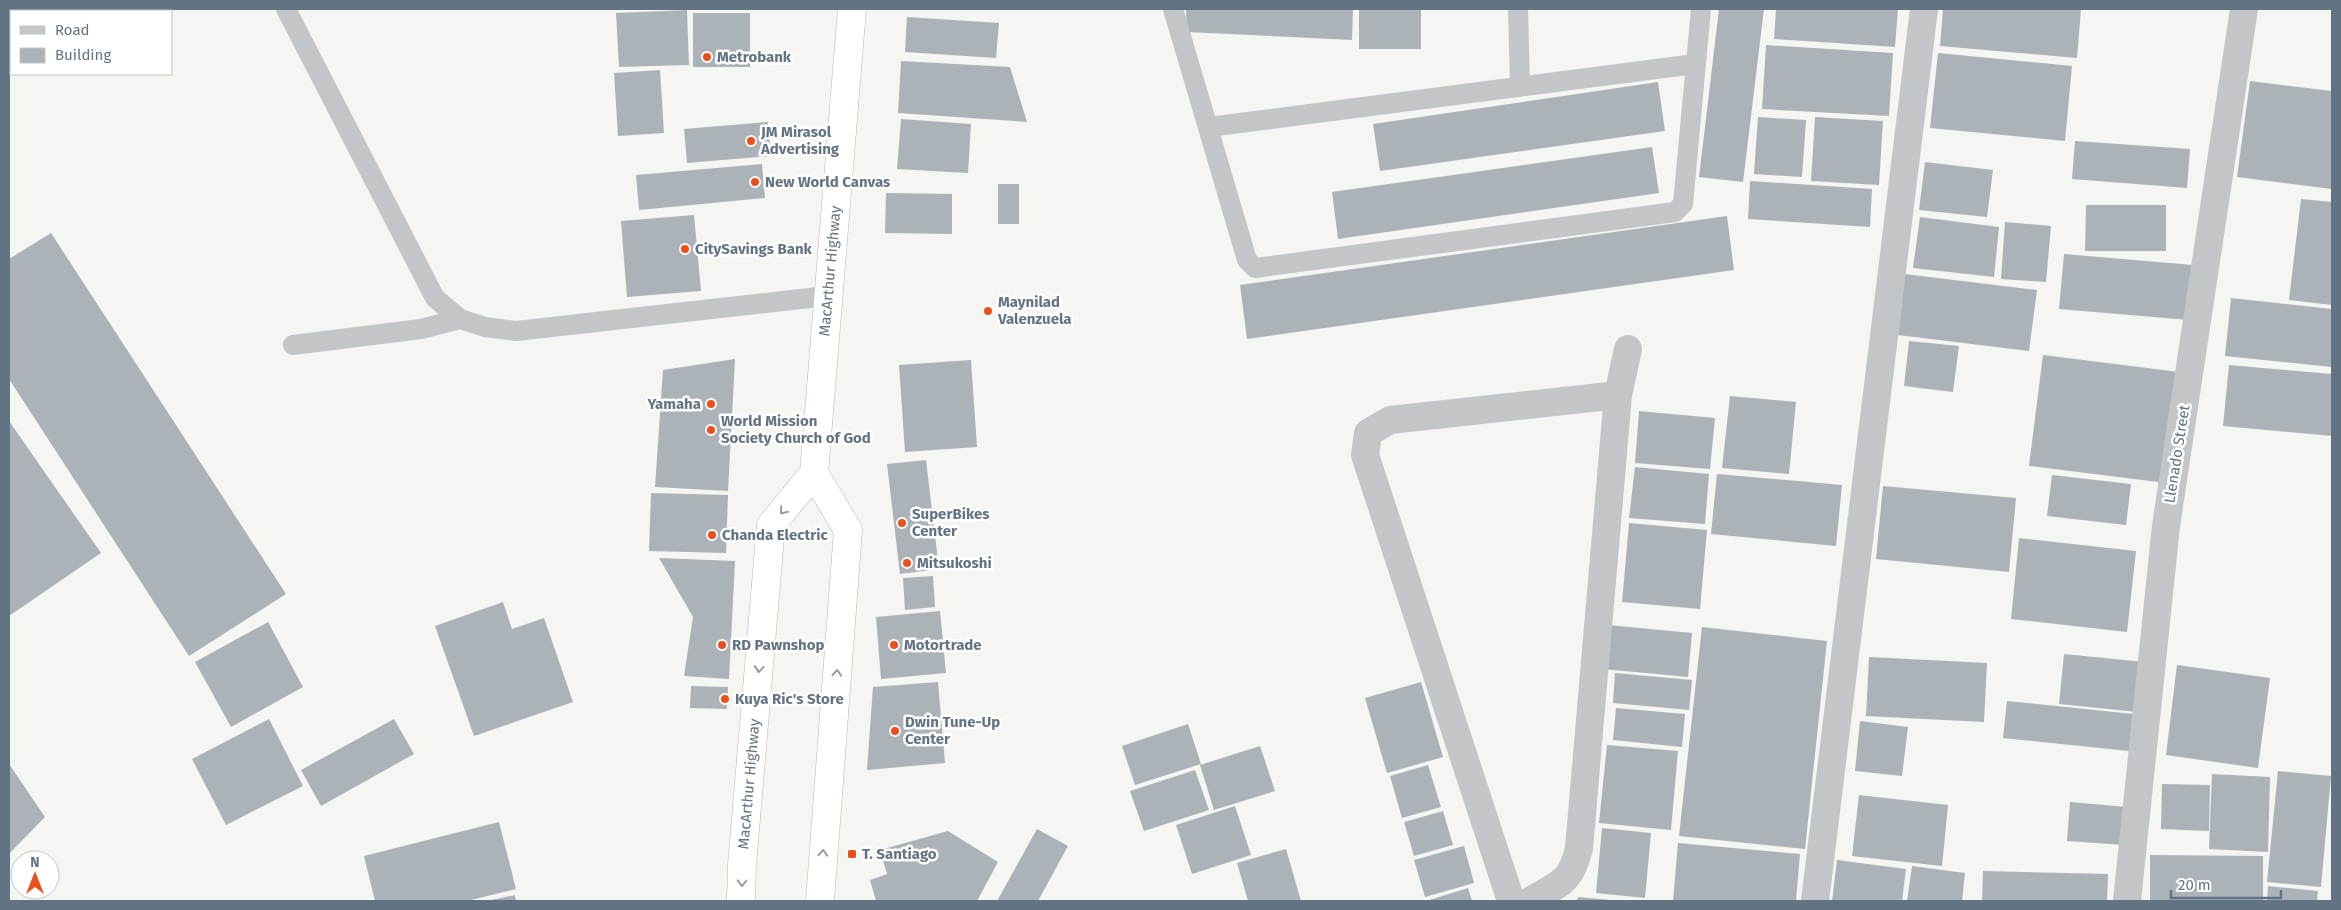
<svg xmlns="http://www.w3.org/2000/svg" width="2341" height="910" font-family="'Fira Sans',sans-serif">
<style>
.building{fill:#abb3b8}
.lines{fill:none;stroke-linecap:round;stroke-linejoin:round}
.trunk-casing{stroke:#b4b8bb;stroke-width:29}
.service{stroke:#c2c6c9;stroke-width:20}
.minor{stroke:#c2c6c9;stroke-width:28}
.trunk{stroke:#fff;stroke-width:28}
.oneway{stroke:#919ea8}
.poi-dot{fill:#eb4f1b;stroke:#fff;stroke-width:2}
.labels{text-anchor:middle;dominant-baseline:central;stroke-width:5;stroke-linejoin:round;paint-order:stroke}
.poi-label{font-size:15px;font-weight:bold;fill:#627483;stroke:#fff;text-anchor:start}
.street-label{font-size:15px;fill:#627483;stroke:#fff}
</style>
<rect width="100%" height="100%" fill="#f5f5f1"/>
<path class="building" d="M1186,9H1353L1352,40L1187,32Z
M1359,9H1421V49H1359Z
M1719,9H1764L1743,182L1699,177Z
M1776,9H1898L1895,47L1774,39Z
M1943,9H2081L2077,58L1940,46Z
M687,10L689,65L619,67L616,13Z
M693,13H750V67H693Z
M907,17L999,23L996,58L905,52Z
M1766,45L1893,53L1889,116L1762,109Z
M1938,53L2072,66L2065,141L1930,128Z
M901,61L1010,67L1027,122L898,113Z
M660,70L664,133L618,136L614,73Z
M2250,81L2332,91V189L2237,177Z
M1658,82L1665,131L1380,171L1373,124Z
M1758,117L1806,120L1802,177L1754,174Z
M1815,117L1883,121L1879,185L1811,181Z
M901,119L971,124L968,173L897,169Z
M768,122L771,156L687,163L684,129Z
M2075,141L2190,149L2187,188L2072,179Z
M1652,147L1659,193L1338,239L1332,192Z
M1925,162L1993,170L1987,217L1919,210Z
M762,164L765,198L639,210L636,175Z
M1750,181L1872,189L1870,227L1748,219Z
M998,184H1019V224H998Z
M886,193L952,194V234L885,233Z
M2301,199L2332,202V305L2289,300Z
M2086,205H2166V251H2085Z
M694,215L701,291L627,297L621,221Z
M1727,216L1734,270L1247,339L1240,285Z
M1920,217L1999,227L1994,277L1913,268Z
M2005,222L2051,226L2046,282L2001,279Z
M51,233L286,594L189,656L9,379V259Z
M2064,254L2193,265L2189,320L2059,309Z
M1905,274L2037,290L2029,351L1898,335Z
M2231,298L2332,309V367L2225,356Z
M1909,341L1959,346L1953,392L1904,386Z
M2043,355L2179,372L2166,483L2029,466Z
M735,359L728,491L655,487L663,370Z
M971,360L977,447L905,452L899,365Z
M2229,365L2332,374V436L2223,426Z
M1730,396L1796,402L1789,474L1722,468Z
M1639,411L1715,418L1710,469L1635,463Z
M9,421L101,553L9,616Z
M926,460L939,569L900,574L887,464Z
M1635,467L1709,474L1705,524L1629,518Z
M1717,474L1842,485L1836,546L1711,534Z
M2052,475L2131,484L2126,525L2047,516Z
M1883,486L2016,498L2009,572L1876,559Z
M651,493L728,495L726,553L649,551Z
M1629,523L1707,530L1700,609L1622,602Z
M2019,538L2136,551L2127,632L2011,619Z
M659,558L735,561L729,679L684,676L693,617Z
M933,576L935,607L905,610L903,578Z
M503,602L512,629L544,618L573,702L474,736L435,626Z
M940,611L946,673L881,679L876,617Z
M268,622L303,687L231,727L195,662Z
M1608,625L1692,633L1688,677L1603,669Z
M1702,627L1827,641L1805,849L1679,836Z
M2064,654L2144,662L2138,712L2059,704Z
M1869,657L1987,663L1984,722L1866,716Z
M2177,665L2270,678L2258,768L2166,755Z
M1615,673L1692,680L1689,710L1613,703Z
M938,682L945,763L867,770L873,687Z
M1421,682L1443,757L1387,773L1365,698Z
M691,686L728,687L727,709L690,708Z
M2007,701L2133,714L2129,751L2003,738Z
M1616,708L1685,714L1682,747L1613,740Z
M269,719L303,786L226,825L192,759Z
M394,719L414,754L321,806L301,770Z
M1860,721L1908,727L1902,776L1855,771Z
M1188,724L1201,764L1135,785L1122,746Z
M1607,745L1678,751L1671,830L1599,823Z
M1260,746L1275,791L1214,810L1200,765Z
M9,764L45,817L9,854Z
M1428,765L1441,807L1402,818L1390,776Z
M1195,770L1209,810L1144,831L1130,791Z
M2278,771L2331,776L2321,887L2267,882Z
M2212,774L2270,777L2268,852L2209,849Z
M2162,784L2210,785L2209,831L2161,829Z
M1859,795L1948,805L1942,866L1852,856Z
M2070,802L2127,807L2124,845L2067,841Z
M1235,806L1251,855L1192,874L1176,825Z
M1443,811L1453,845L1414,856L1404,822Z
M499,822L516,889L467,901H375L364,856Z
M1602,828L1651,833L1645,898L1596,893Z
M1037,829L1068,846L1038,901H997Z
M948,831L998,862L977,901H876L870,880L887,874L880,850Z
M1678,843L1800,854L1796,901H1673Z
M1464,846L1474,883L1425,897L1414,860Z
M1286,849L1301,901H1248L1237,863Z
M2150,855L2263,856V901H2150Z
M1837,860L1906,869L1902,901H1832Z
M1912,866L1965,873L1962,901H1907Z
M1983,871L2108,874L2107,901H1982Z
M2268,886L2318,891L2317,901H2267Z
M1468,888L1472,901H1426Z
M515,895L516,901H491V900Z
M1579,897L1611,900V901H1575Z"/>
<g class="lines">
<defs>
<path id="trunk" d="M814,473L848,530L820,901
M741,901L742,865L771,525L814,473L852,9"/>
</defs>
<use href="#trunk" class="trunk-casing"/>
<path class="service" d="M286,9L435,298L460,319
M1173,9L1247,260L1255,268L1675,212L1683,204L1701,9
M1518,9L1520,87
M1209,127L1695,64
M293,345L421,329L460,319L485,327L516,331L827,296"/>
<path class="minor" d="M1618,395L1628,349
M1511,901L1365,455L1368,433L1390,420L1618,395L1579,848C1571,883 1559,884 1530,901
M1815,901L1924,9
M2127,901L2166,526L2244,9"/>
<use href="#trunk" class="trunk"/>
</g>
<defs><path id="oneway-chevron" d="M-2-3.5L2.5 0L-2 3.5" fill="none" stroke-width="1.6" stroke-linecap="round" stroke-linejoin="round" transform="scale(1.25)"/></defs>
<g class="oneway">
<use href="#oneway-chevron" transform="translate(783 511) rotate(129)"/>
<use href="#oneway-chevron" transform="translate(759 669) rotate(95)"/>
<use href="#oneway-chevron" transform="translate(837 673) rotate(-86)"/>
<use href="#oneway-chevron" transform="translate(823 853) rotate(-86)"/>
<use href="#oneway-chevron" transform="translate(742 883) rotate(91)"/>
</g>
<g class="poi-dot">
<circle cx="707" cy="57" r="5"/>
<circle cx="751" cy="141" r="5"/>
<circle cx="755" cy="182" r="5"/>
<circle cx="685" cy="249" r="5"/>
<circle cx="988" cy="311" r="5"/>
<circle cx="711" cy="404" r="5"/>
<circle cx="711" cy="430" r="5"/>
<circle cx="902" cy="523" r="5"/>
<circle cx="712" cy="535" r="5"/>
<circle cx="907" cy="563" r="5"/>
<circle cx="722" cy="645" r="5"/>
<circle cx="894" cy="645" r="5"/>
<circle cx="725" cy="699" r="5"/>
<circle cx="895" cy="731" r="5"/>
<rect x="847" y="849" width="10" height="10" rx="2.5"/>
</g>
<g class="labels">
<g class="poi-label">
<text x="717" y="57">Metrobank</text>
<text x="761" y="132">JM Mirasol<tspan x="761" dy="17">Advertising</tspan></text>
<text x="765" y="182">New World Canvas</text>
<text x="695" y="249">CitySavings Bank</text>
<text x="998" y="302">Maynilad<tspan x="998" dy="17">Valenzuela</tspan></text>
<text x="701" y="404" text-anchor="end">Yamaha</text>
<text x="721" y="421">World Mission<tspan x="721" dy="17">Society Church of God</tspan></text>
<text x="912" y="514">SuperBikes<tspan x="912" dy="17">Center</tspan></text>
<text x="722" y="535">Chanda Electric</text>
<text x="917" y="563">Mitsukoshi</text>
<text x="732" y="645">RD Pawnshop</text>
<text x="904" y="645">Motortrade</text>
<text x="735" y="699">Kuya Ric's Store</text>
<text x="905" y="722">Dwin Tune-Up<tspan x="905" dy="17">Center</tspan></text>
<text x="862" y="854">T. Santiago</text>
</g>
<g class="street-label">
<text transform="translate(830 271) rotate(-85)">MacArthur Highway</text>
<text transform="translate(2177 454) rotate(-81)">Llenado Street</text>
<text transform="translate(749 784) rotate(-85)">MacArthur Highway</text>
</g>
</g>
<rect width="2341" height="910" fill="none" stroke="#627483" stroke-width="20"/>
<rect x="10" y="10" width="162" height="65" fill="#ffffff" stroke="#c0c7cd"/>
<rect x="20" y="26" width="25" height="8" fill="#c2c6c9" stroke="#c0c7cd"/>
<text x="55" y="35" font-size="15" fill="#627483">Road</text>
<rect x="20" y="48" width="25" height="15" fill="#abb3b8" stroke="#c0c7cd"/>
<text x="55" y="60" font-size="15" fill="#627483">Building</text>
<g transform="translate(35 875)"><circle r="24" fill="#ffffff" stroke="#c0c7cd"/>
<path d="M0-4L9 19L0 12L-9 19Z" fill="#eb4f1b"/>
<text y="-8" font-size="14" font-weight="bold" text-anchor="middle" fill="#627483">N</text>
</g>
<path d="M2171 890v8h110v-8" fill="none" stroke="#627483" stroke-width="2.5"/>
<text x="2178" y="890" font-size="15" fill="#627483" stroke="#ffffff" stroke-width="4" paint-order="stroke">20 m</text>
</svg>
